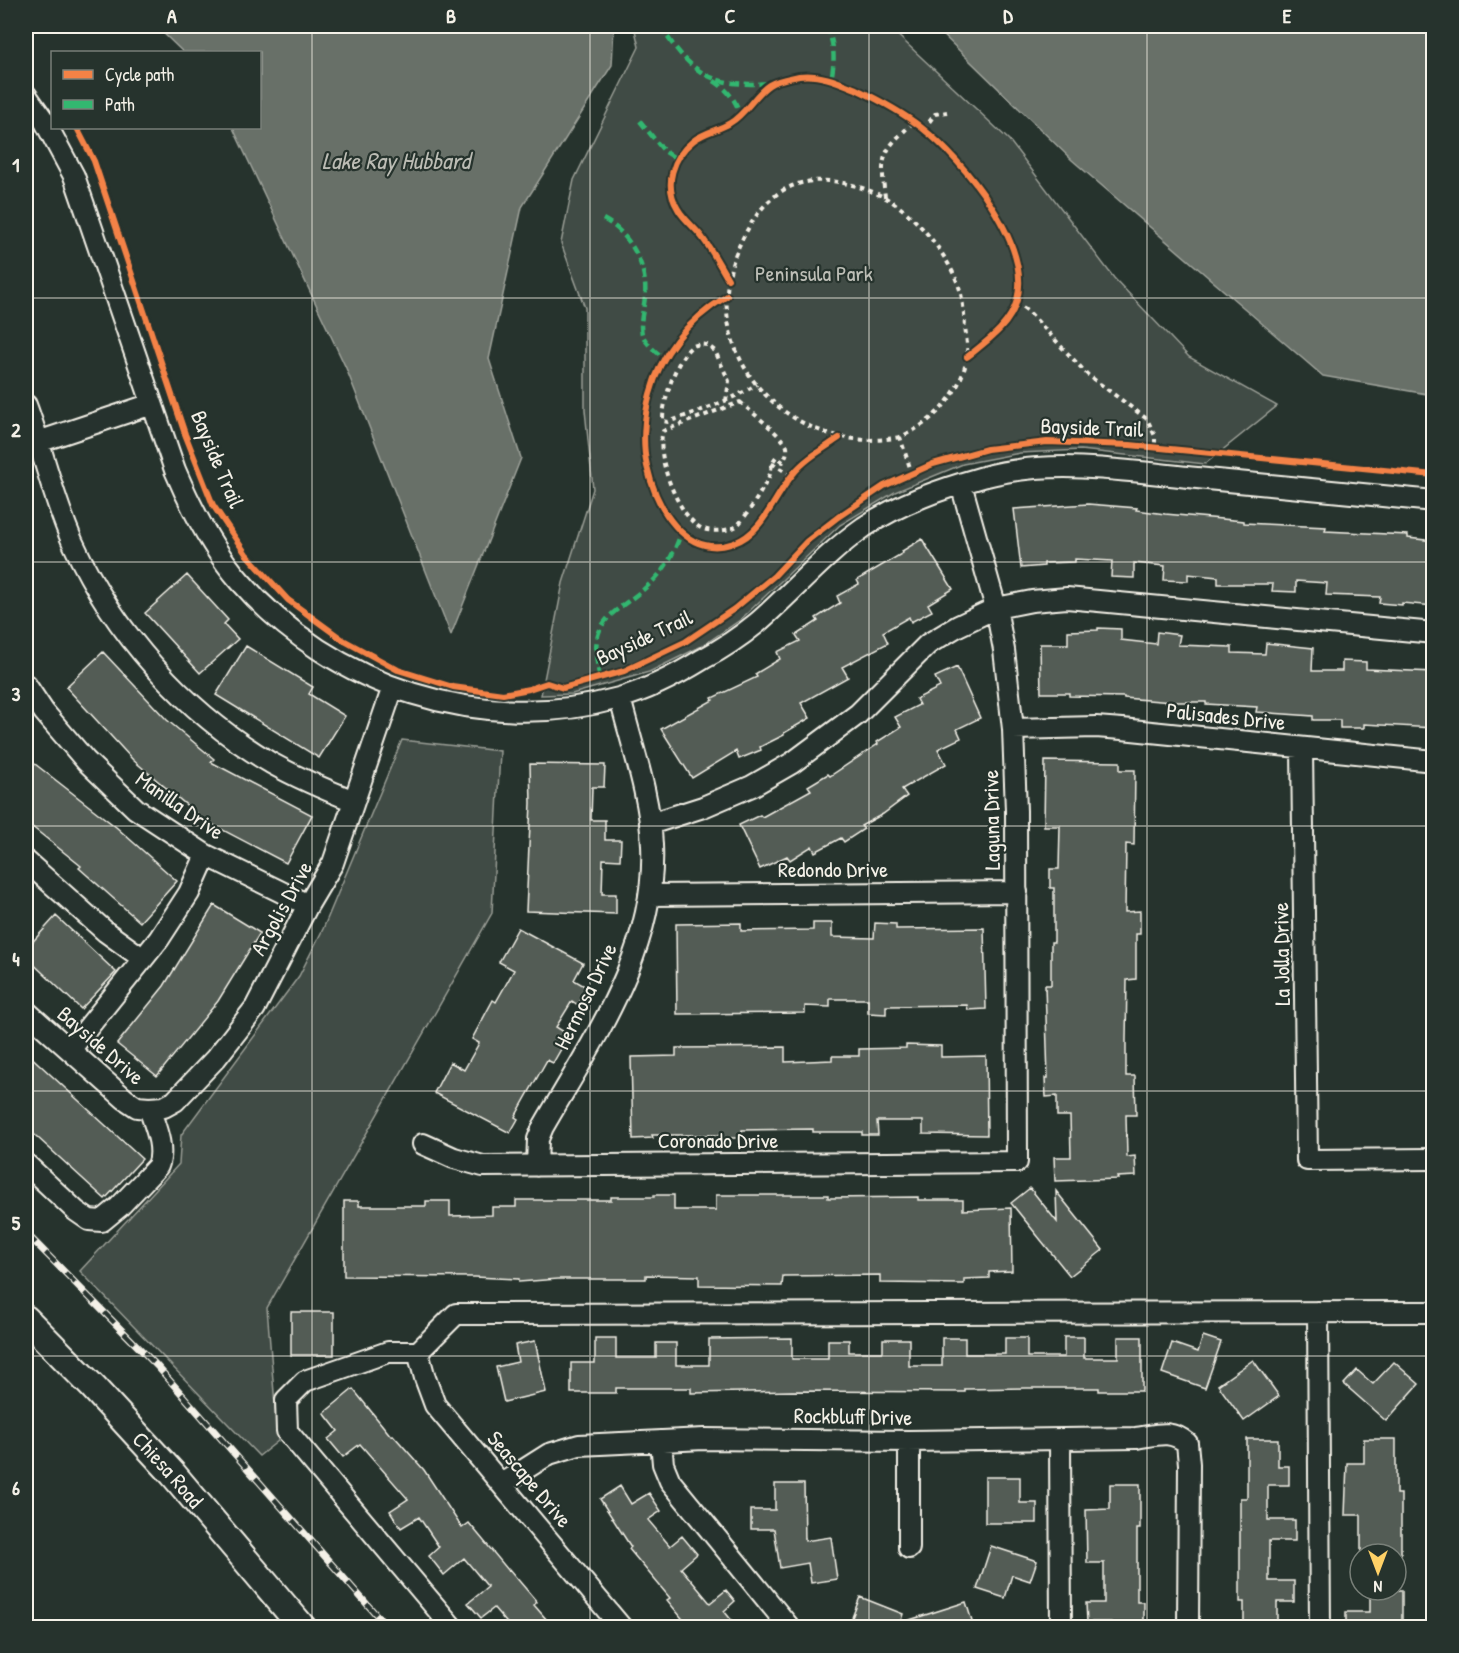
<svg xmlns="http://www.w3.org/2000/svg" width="1459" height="1653" font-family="'Patrick Hand',sans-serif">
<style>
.green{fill:#414b45;stroke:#9a9e96;stroke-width:1.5}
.water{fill:#676f68;stroke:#9fa39b;stroke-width:1.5}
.building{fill:#525c55;stroke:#f4f1e8;stroke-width:1.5}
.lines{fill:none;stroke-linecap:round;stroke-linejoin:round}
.minor-casing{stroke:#f4f1e8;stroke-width:24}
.major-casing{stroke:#f4f1e8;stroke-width:30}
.path{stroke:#f4f1e8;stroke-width:4;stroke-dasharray:4.5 4.5;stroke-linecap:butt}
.minor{stroke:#26332d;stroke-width:20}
.major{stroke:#26332d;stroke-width:26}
.rail-casing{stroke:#f4f1e8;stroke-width:7}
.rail{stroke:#26332d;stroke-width:4.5;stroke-dasharray:14;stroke-linecap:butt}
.quiet{stroke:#33b770;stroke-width:4.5;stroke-dasharray:9 4.5;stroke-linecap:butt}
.cycleway-casing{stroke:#26332d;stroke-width:10}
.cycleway{stroke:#f48246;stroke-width:6}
.grid{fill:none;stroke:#f4f1e8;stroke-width:1.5;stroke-opacity:0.55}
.labels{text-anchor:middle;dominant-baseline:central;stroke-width:4.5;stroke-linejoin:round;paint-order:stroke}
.park-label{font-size:22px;fill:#bebfb7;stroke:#26332d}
.street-label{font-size:22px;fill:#f4f1e8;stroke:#26332d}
.water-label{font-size:24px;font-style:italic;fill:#bcbdb5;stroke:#26332d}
.neatline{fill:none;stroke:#f4f1e8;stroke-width:2}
.grid-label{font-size:20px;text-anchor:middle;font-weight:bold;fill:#f4f1e8}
</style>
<rect width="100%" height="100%" fill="#26332d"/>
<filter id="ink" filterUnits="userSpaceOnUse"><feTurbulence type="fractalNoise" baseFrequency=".0167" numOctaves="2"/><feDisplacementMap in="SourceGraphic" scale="12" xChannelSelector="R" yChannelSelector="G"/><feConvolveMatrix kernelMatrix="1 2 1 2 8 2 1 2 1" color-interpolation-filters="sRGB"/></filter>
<g filter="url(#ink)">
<path class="green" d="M634,26H888L1009,140L1114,278L1189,357L1277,406L1205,464L1081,450L1020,453L963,464L895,492L840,525L740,620L702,646L649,672L572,694L541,695L563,583L593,489L585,410V308L561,243L574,180L639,47Z
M402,740L500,751L492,913L267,1308L278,1441L259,1456L80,1271L179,1164L181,1135L299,976L323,929Z"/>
<path class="water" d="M156,26H614L612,65L522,207L489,359L521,458L451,635L346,368L233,128H260V52H183Z
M934,26H1433V395L1323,376L1072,160Z"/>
<path class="building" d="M1088,504L1137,508L1136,510L1165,514L1244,521V523L1326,527L1325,531L1408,535V538L1434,541V606L1402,603V605L1379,603L1380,597L1326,595L1327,583L1296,581V592L1272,591L1273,584H1218V577L1188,574V581L1164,580L1165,566L1134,563V578L1111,577L1112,561L1075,559V562L1044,563V566L1021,568L1014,509Z
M922,539L953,589L928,604L932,611L911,622L909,617L883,632L888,643L842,667L848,677L801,703L810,718L784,733V735L760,747L761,750L739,759L736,751L692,778L661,729L713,700L712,698L757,677L755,674L780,659L777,652L800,641L796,635L818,621L816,618L840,603L837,596L859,584L857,580L903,553L902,551Z
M187,575L228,620L224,624L238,639L200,673L145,613Z
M1098,628L1121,629V640L1156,644L1157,632L1180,635L1178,645L1232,647V653L1265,654L1266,643L1313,648L1312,671H1342V661L1366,662V669L1434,672V728L1364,724V728H1340V720H1313V716L1256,712L1257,707L1206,704V702H1172L1124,698V697L1069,696V693H1041L1040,644H1068V631L1098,630Z
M246,646L313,687L309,694L345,716L319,758L216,695Z
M103,652L167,720L214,759L211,762L312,815L286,863L196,816L197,814L133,760L66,687Z
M957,667L980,718L957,729L961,738L938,749L946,764L902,789L907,796L883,814L861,826L864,829L844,842L841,838L815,852L812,846L790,860L787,856L760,869L739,825L760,815L762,817L811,790L808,786L828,774L830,776L878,744L877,742L901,727L895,717L919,705L916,699L940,687L935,677Z
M26,757L116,827L177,881L140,922L79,868L81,866L26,822Z
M1045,761L1120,762V770H1135L1134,845L1126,844L1125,912L1140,911V934H1136V979L1127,980L1126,1040V1076H1135L1136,1115H1126L1127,1157L1135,1156L1136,1176L1117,1177L1118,1179L1055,1181L1054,1157H1071L1070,1116H1057V1096L1046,1097L1045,1078H1048L1045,985H1051V942H1054V888H1050V869H1059L1060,826H1044Z
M530,764L605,765L604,787H592L591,820H605V840H621L620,860L603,859L602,894H616V914L526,911L531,803Z
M214,905L260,933L218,1001L157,1076L117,1044L164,986Z
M56,916L116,972L81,1009L26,957V949Z
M741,923V931L813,930V923H832V937L874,938L875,923L896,924V929L984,928L986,1009L968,1010L967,1005L886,1006V1014L868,1013V999H830V1007L805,1006V1013L677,1014L676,924Z
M518,928L583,963L574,980L588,988L578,1005L572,1001L556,1027L569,1035L553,1063L547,1060L515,1117L518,1119L510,1133L434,1093L450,1062L464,1070L479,1043L472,1039L493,1000L496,1002L514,970L499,962Z
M906,1045L941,1046V1057L986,1056L987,1135L923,1134V1121H877L878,1135H862V1132H813V1129L742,1130V1138H722V1135H652L653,1138L633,1139L631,1057L676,1056V1048L785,1047V1062L832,1060V1056H859V1049L906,1048Z
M26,1052L142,1159L105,1199L26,1127Z
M1030,1188L1057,1222L1056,1191L1103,1250L1070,1276L1011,1203Z
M654,1195H674V1210H716V1195H828V1198L918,1197V1200H963V1210L1011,1208L1012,1271L989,1272V1278L964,1279V1284L880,1283V1275L783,1276L782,1286L699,1285V1276L646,1275V1279H558L519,1282V1279L475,1277L344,1276V1201H359V1206H426V1201H450V1216L492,1215V1207H516V1200H611V1197H654Z
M291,1312H334V1355H291Z
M1203,1336L1221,1342L1205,1388L1162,1373L1172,1343L1198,1352Z
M1064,1337H1084V1358H1118V1337H1142V1391H1099V1388H1027L965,1389V1392L792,1391L691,1393V1388H616V1393H571V1363H595V1338H616V1358H656V1343H676V1365H709V1339L792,1338V1359H828V1340H849V1352H883V1339H909V1366H942V1338H965V1354H1005V1338H1027V1357H1064Z
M535,1341L546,1392L504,1402L496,1367L518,1362L515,1345Z
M1253,1360L1279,1396L1244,1421L1218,1385Z
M1394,1362L1419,1384L1386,1421L1344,1384L1357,1370L1373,1384Z
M353,1389L391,1436L393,1435L424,1470L462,1528L469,1523L508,1570L509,1569L537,1602L534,1605L554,1628H511L494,1608L481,1618L468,1603L488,1587L464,1558L444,1575L429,1556L439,1547L419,1517L401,1528L390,1511L408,1499L360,1444L343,1457L328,1439L338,1431L324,1413Z
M1247,1439H1278V1466H1289V1485H1268V1520H1295V1541H1269V1581H1294V1602H1277V1628H1244V1602H1240V1498H1247Z
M1364,1439H1396V1494H1401V1554H1361V1515H1345L1347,1463H1364Z
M985,1477H1020V1503H1037V1523H985Z
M775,1484H804L805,1541L831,1537L837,1579L811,1583L808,1563L780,1568L774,1529H751V1510H775Z
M1110,1484H1140V1529H1137V1602H1144V1628H1111V1622H1087L1086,1603H1104V1563H1087L1086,1510L1110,1509Z
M620,1486L631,1504L649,1493L661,1511L648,1520L670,1546L682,1536L697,1554L681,1568L710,1603L726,1590L735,1601L724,1611L738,1628H690L667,1600L670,1598L629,1549L631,1547L600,1499Z
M991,1546L1037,1561L1030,1581L1012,1575L1005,1598L977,1589Z
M1370,1590H1402V1628H1346V1612H1370Z
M860,1597L903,1614L900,1623L966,1602L974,1628H848Z"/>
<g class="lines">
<defs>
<path id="minor" d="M26,95L45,122L74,176L175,470C192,510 212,549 240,581C332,687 482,736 619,698C648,690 677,675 703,659C722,649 740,637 757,623C793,592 824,555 864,527C900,503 941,489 983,477C1052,458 1127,471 1197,478C1276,486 1355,494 1434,501
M26,405C43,450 53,499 73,543C114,633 186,713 271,763C298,778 326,790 354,801
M26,446L152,404
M26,685L44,712L86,761L136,809L206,855L308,905
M1013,729L1096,727L1122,729L1434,761
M1302,748L1307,1160L1434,1159
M650,824L703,807L752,786L792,763L858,714L928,644L958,626L996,608L1032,601L1067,598L1434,633
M26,861L106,932L142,958
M649,895L1017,892
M26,1011L125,1099L137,1107L149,1108L164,1107L175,1101L216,1058L255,1008L308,905L333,863L393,687
M70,1050L159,939L189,893L206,855
M423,1144L454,1158L483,1166L1017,1162L1016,811L1013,729L1004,650L996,608L961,484
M26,1164L76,1211L89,1220L102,1221L119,1207L158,1166C165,1148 155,1126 149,1108
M537,1166L538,1139L543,1127C593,1040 657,950 652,845C650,796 632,746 620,698
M1318,1312L1320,1628
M418,1352L425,1378L435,1405L622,1628
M1060,1440L1061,1628
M661,1441L663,1464L670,1481L790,1628
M909,1441V1548
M503,1483L549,1454L579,1445L704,1439L909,1441L1136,1438C1157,1435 1170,1429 1187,1443L1189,1464L1188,1628
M453,1628L287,1431L286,1400L305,1381L388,1352H418L456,1314L1434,1312"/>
<g id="major">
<path id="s1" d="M26,1319L93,1387L173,1474L303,1628"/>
</g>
</defs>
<use href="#minor" class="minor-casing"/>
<use href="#major" class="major-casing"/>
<path class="path" d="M924,129L935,114L947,112
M885,197C880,155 882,151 914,122
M1016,302L1028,311L1088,375L1147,419L1155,436V447
M726,401L729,381L715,351L707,345C702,344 698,344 693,346C677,355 662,403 663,421L668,422C699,411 729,402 757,384
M740,402C750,411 785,438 787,447C788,453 785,457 783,462L776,457C771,463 772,467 770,474C767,483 743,523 735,527C726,531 712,532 703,529C678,518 655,456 663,431Z
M900,437C790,459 691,351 739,246C748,227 759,208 776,195C808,171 851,181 884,197C915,213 950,257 960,290C963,301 964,314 965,326C966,336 968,348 967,358C960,395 933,423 900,437L912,474
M772,463L792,476"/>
<use href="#minor" class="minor"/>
<use href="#major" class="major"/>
<defs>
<path id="rail" d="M26,1233L157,1366L388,1628"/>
</defs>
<use href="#rail" class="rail-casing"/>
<use href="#rail" class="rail"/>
<path class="quiet" d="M660,26C691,73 711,88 770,83
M826,26C835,43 835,61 831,80
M714,81C726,88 737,101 740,115
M640,121L664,151L677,159
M603,219C630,233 648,266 645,297C644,308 639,323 642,334C646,344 656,352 664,358
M600,678C585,615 616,616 653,581C667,567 675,551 681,533"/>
<defs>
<path id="cycleway" d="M77,128L94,161L185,434L213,505L246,554L288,600L343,640L398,670L453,687L503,694L529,689L547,683L563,688L624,671L685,642L734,609L774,576L807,541L838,517L884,486L933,464L987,449L1047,442L1130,445L1434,475
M728,279C720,266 713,252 704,240C697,229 684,220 678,209C663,185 673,157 693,141C704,132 719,130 730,123C746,114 754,95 769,85C776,80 790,78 799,76C818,73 839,82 856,89C879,100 902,112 922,128C964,161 1032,244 1017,300C1010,326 987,341 967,357
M727,296C690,319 661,351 650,394C644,416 642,444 647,466C656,507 685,560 734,543C763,533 774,497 793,474C805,459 823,449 839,438"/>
</defs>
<use href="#cycleway" class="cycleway-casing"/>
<use href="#cycleway" class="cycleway"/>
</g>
</g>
<path class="grid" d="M312,26V1628M590,26V1628M869,26V1628M1147,26V1628M26,298H1434M26,562H1434M26,826H1434M26,1091H1434M26,1356H1434"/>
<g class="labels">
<g class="park-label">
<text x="814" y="273">Peninsula Park</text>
</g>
<g class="street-label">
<text transform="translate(1092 427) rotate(2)">Bayside Trail</text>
<text transform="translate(218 459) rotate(67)">Bayside Trail</text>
<text transform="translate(644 637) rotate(-25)">Bayside Trail</text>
<text transform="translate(1226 716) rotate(6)">Palisades Drive</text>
<text transform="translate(180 805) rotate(35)">Manilla Drive</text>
<text transform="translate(991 820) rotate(-91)">Laguna Drive</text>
<text x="833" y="869">Redondo Drive</text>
<text transform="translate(281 908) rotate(-61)">Argolis Drive</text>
<text transform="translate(1281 954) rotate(-91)">La Jolla Drive</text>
<text transform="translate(585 996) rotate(-64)">Hermosa Drive</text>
<text transform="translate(101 1045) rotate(41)">Bayside Drive</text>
<text x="718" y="1140">Coronado Drive</text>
<text transform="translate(853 1416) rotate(1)">Rockbluff Drive</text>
<text stroke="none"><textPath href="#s1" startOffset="207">Chiesa Road</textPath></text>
<text transform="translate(530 1479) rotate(50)">Seascape Drive</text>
</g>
<g class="water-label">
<text x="396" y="160">Lake Ray Hubbard</text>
</g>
</g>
<rect width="1459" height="1653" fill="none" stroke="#26332d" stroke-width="66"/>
<rect x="51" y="51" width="210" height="78" fill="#26332d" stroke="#787f78" stroke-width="1.5"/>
<rect x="63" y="70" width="30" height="9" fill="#f48246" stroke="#787f78" stroke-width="1.5"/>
<text x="105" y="81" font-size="18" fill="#f4f1e8">Cycle path</text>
<rect x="63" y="100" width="30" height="9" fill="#33b770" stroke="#787f78" stroke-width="1.5"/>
<text x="105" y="111" font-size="18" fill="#f4f1e8">Path</text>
<g transform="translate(1378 1572) rotate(180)"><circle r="28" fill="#26332d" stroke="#787f78" stroke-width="1.5"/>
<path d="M0-4.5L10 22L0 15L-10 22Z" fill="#ffd166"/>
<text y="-9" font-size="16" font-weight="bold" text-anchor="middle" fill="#f4f1e8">N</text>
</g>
<rect x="33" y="33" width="1393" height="1587" class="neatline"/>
<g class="grid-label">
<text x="172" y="23">A</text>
<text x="451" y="23">B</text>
<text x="730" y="23">C</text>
<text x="1008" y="23">D</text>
<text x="1287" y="23">E</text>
<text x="16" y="172">1</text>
<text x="16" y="437">2</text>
<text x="16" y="701">3</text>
<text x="16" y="966">4</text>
<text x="16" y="1230">5</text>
<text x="16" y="1495">6</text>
</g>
</svg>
